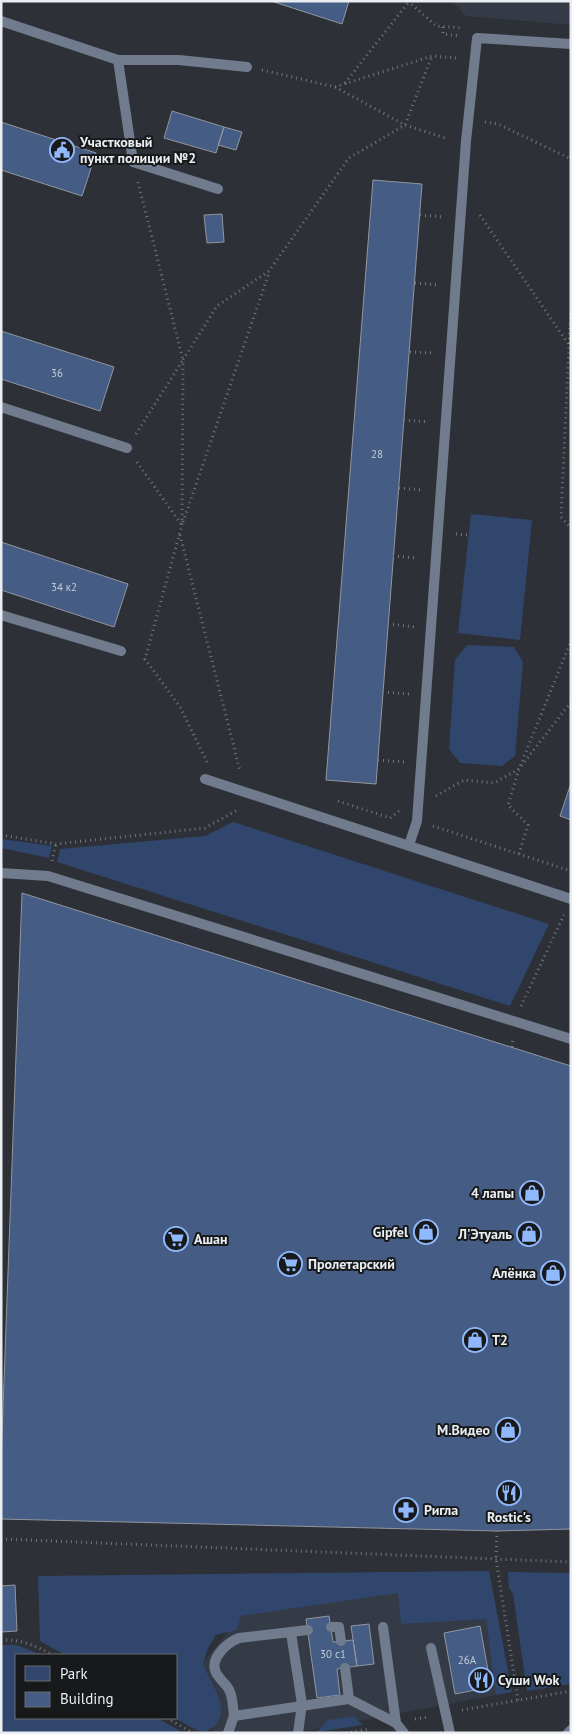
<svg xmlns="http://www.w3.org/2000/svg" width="572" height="1734" font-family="'PT Sans',sans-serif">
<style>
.built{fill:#343a46}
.green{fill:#31466c}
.building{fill:#455c84;stroke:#92969e}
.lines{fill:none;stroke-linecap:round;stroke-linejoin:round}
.path{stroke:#73777c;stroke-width:3;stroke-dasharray:1 4;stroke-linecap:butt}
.lane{stroke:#707c8e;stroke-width:10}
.labels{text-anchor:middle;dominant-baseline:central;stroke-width:4;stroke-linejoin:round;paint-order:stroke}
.number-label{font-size:11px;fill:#c1c9d6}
.poi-label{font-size:14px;font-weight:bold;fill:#eaedf1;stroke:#17191b;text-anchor:start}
</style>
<rect width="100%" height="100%" fill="#2d3137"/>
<path class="built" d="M452,1H571V25L466,16Z
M398,1592L486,1618L496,1695L295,1733H214L202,1664L241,1616Z"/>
<path class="green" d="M471,514L532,520L520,640L458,633Z
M467,645L514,647L523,662L515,756L502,766L460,763L449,749L455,660Z
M233,822L549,924L510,1006L57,862L60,849L205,836Z
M1,839L52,846L49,858L1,848Z
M489,1571L512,1692L496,1695L486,1619L401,1624L398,1593L241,1616L237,1630L216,1635L208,1648L203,1664C208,1677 220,1694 221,1708C222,1720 213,1733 200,1731C192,1729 183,1722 175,1718L176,1655H65L40,1641L38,1576Z
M508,1572L569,1573L571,1576V1684L527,1691L513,1594L509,1588Z
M1,1645H16L42,1655H16V1718H157L184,1733H1Z
M353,1716L363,1725L317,1732L328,1720Z"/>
<path class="building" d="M271,1H349L342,24Z
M172,111L224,127L216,153L164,138Z
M1,122L96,153L82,196L1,170Z
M224,127L242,132L236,150L218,145Z
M373,180L422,184L376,784L326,780Z
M222,214L224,242L207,243L204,215Z
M1,331L114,367L100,411L1,379Z
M1,542L128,584L114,627L1,590Z
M571,783V820L560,816Z
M22,893L571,1066V1529L497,1531L1,1519V1463Z
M15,1585L17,1631L1,1632V1586Z
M329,1616L333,1642L353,1640L357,1666L337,1669L340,1695L317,1698L306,1619Z
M369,1624L374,1664L357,1666L351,1626Z
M480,1626L491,1687L455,1694L444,1633Z"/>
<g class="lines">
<path class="path" d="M408,1L436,26L463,28
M443,27V34L460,36
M262,70L335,87L432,56L457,58
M345,83L408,3
M335,87L405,125L448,139
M485,122L498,124L571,159
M420,215L444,217
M480,215L569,345L561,517L571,528
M415,283L439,285
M569,344L571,309
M410,352L434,353
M404,420L429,422
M136,434L183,360L138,182
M137,462L181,524
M399,488L423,490
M183,522L269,273
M456,534L468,535
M180,535L240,771
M393,556L418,558
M388,624L415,627
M383,692L410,694
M378,760L404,762
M207,762L180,707L145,659L182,525L183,360L217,306L269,271L349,158L405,125L432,56
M436,796L464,780L494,783L519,769L571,702
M338,801L390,818L399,811
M433,826L571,871
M1,835L56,844L205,828L239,809
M519,854L528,825L508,805L519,769L571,641
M52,861L56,844
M521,1006L564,915
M512,1047L513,1038
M497,1531L496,1559L518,1700
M1,1539L571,1562
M1,1640C21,1639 36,1646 53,1655
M462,1710L571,1691
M167,1718L193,1733
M415,1719L429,1717
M346,1733L368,1729"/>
<path class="lane" d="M1,21L118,60H179L247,67
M118,60L133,162L218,189
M1,407L127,448
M1,615L121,651
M205,779L571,899
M409,845L417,821L466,141L477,38L571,44
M1,873L48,876L571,1039
M331,1627H339L341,1641
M383,1627L396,1723
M291,1633L302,1704L298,1733
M431,1648L450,1733
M345,1668L349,1699
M234,1716C233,1708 233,1699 230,1692C228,1685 223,1683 219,1677C205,1662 226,1643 239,1638L308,1630
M228,1733L234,1716L349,1699L396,1723L404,1733
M568,1733L571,1730"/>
</g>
<defs>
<symbol id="civic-ring" viewBox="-11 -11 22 22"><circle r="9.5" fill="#17191b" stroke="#90b8fd" stroke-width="1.5"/><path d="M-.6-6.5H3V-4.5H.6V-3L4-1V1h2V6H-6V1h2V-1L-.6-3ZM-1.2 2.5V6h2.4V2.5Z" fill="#90b8fd"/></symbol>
<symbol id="shop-ring" viewBox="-11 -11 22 22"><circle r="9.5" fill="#17191b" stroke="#90b8fd" stroke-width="1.5"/><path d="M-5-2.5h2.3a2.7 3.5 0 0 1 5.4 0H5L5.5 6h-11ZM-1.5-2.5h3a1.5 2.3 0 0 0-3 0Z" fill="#90b8fd"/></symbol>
<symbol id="supermarket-ring" viewBox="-11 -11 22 22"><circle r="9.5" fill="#17191b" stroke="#90b8fd" stroke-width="1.5"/><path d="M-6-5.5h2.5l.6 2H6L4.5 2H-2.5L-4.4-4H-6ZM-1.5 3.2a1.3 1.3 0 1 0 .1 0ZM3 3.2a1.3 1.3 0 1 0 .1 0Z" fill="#90b8fd"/></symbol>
<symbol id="restaurant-ring" viewBox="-11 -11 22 22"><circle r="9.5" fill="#17191b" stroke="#90b8fd" stroke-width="1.5"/><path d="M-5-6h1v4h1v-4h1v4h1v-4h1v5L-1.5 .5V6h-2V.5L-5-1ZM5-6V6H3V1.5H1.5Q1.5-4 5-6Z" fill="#90b8fd"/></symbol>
<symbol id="pharmacy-ring" viewBox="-11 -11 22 22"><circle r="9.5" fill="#17191b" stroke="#90b8fd" stroke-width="1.5"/><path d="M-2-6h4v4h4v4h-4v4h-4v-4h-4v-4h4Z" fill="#90b8fd"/></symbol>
</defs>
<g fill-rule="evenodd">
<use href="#civic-ring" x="48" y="136" width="28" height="28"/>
<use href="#shop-ring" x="518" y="1179" width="28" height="28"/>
<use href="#shop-ring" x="412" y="1218" width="28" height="28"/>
<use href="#shop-ring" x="515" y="1220" width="28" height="28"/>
<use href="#supermarket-ring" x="162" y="1225" width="28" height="28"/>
<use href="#supermarket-ring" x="276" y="1250" width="28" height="28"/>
<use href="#shop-ring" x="539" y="1259" width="28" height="28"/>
<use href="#shop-ring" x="461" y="1326" width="28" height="28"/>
<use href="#shop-ring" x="494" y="1416" width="28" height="28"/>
<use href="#restaurant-ring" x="495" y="1479" width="28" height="28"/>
<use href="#pharmacy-ring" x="392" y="1496" width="28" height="28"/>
<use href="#restaurant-ring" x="467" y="1666" width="28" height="28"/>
</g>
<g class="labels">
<g class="number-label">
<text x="57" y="373">36</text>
<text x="377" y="454">28</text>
<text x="64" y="587">34 к2</text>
<text x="333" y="1654">30 с1</text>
<text x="467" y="1660">26А</text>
</g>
<g class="poi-label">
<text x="80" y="142">Участковый<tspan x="80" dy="16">пункт полиции №2</tspan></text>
<text x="514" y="1193" text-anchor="end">4 лапы</text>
<text x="408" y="1232" text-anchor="end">Gipfel</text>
<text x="512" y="1234" text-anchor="end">Л'Этуаль</text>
<text x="194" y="1239">Ашан</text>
<text x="308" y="1264">Пролетарский</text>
<text x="536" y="1273" text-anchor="end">Алёнка</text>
<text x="492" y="1340">T2</text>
<text x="490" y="1430" text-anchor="end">М.Видео</text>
<text x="424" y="1510">Ригла</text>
<text x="509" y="1517" text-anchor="middle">Rostic's</text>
<text x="498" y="1680">Суши Wok</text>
</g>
</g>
<rect width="572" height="1734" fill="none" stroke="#eaedf1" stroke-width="5"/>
<rect x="15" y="1654" width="162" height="65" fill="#17191b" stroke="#6b6e71"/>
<rect x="25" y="1666" width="25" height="15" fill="#31466c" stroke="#6b6e71"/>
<text x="60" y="1679" font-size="15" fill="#eaedf1">Park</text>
<rect x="25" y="1692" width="25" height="15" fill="#455c84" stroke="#6b6e71"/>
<text x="60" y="1704" font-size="15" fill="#eaedf1">Building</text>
</svg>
